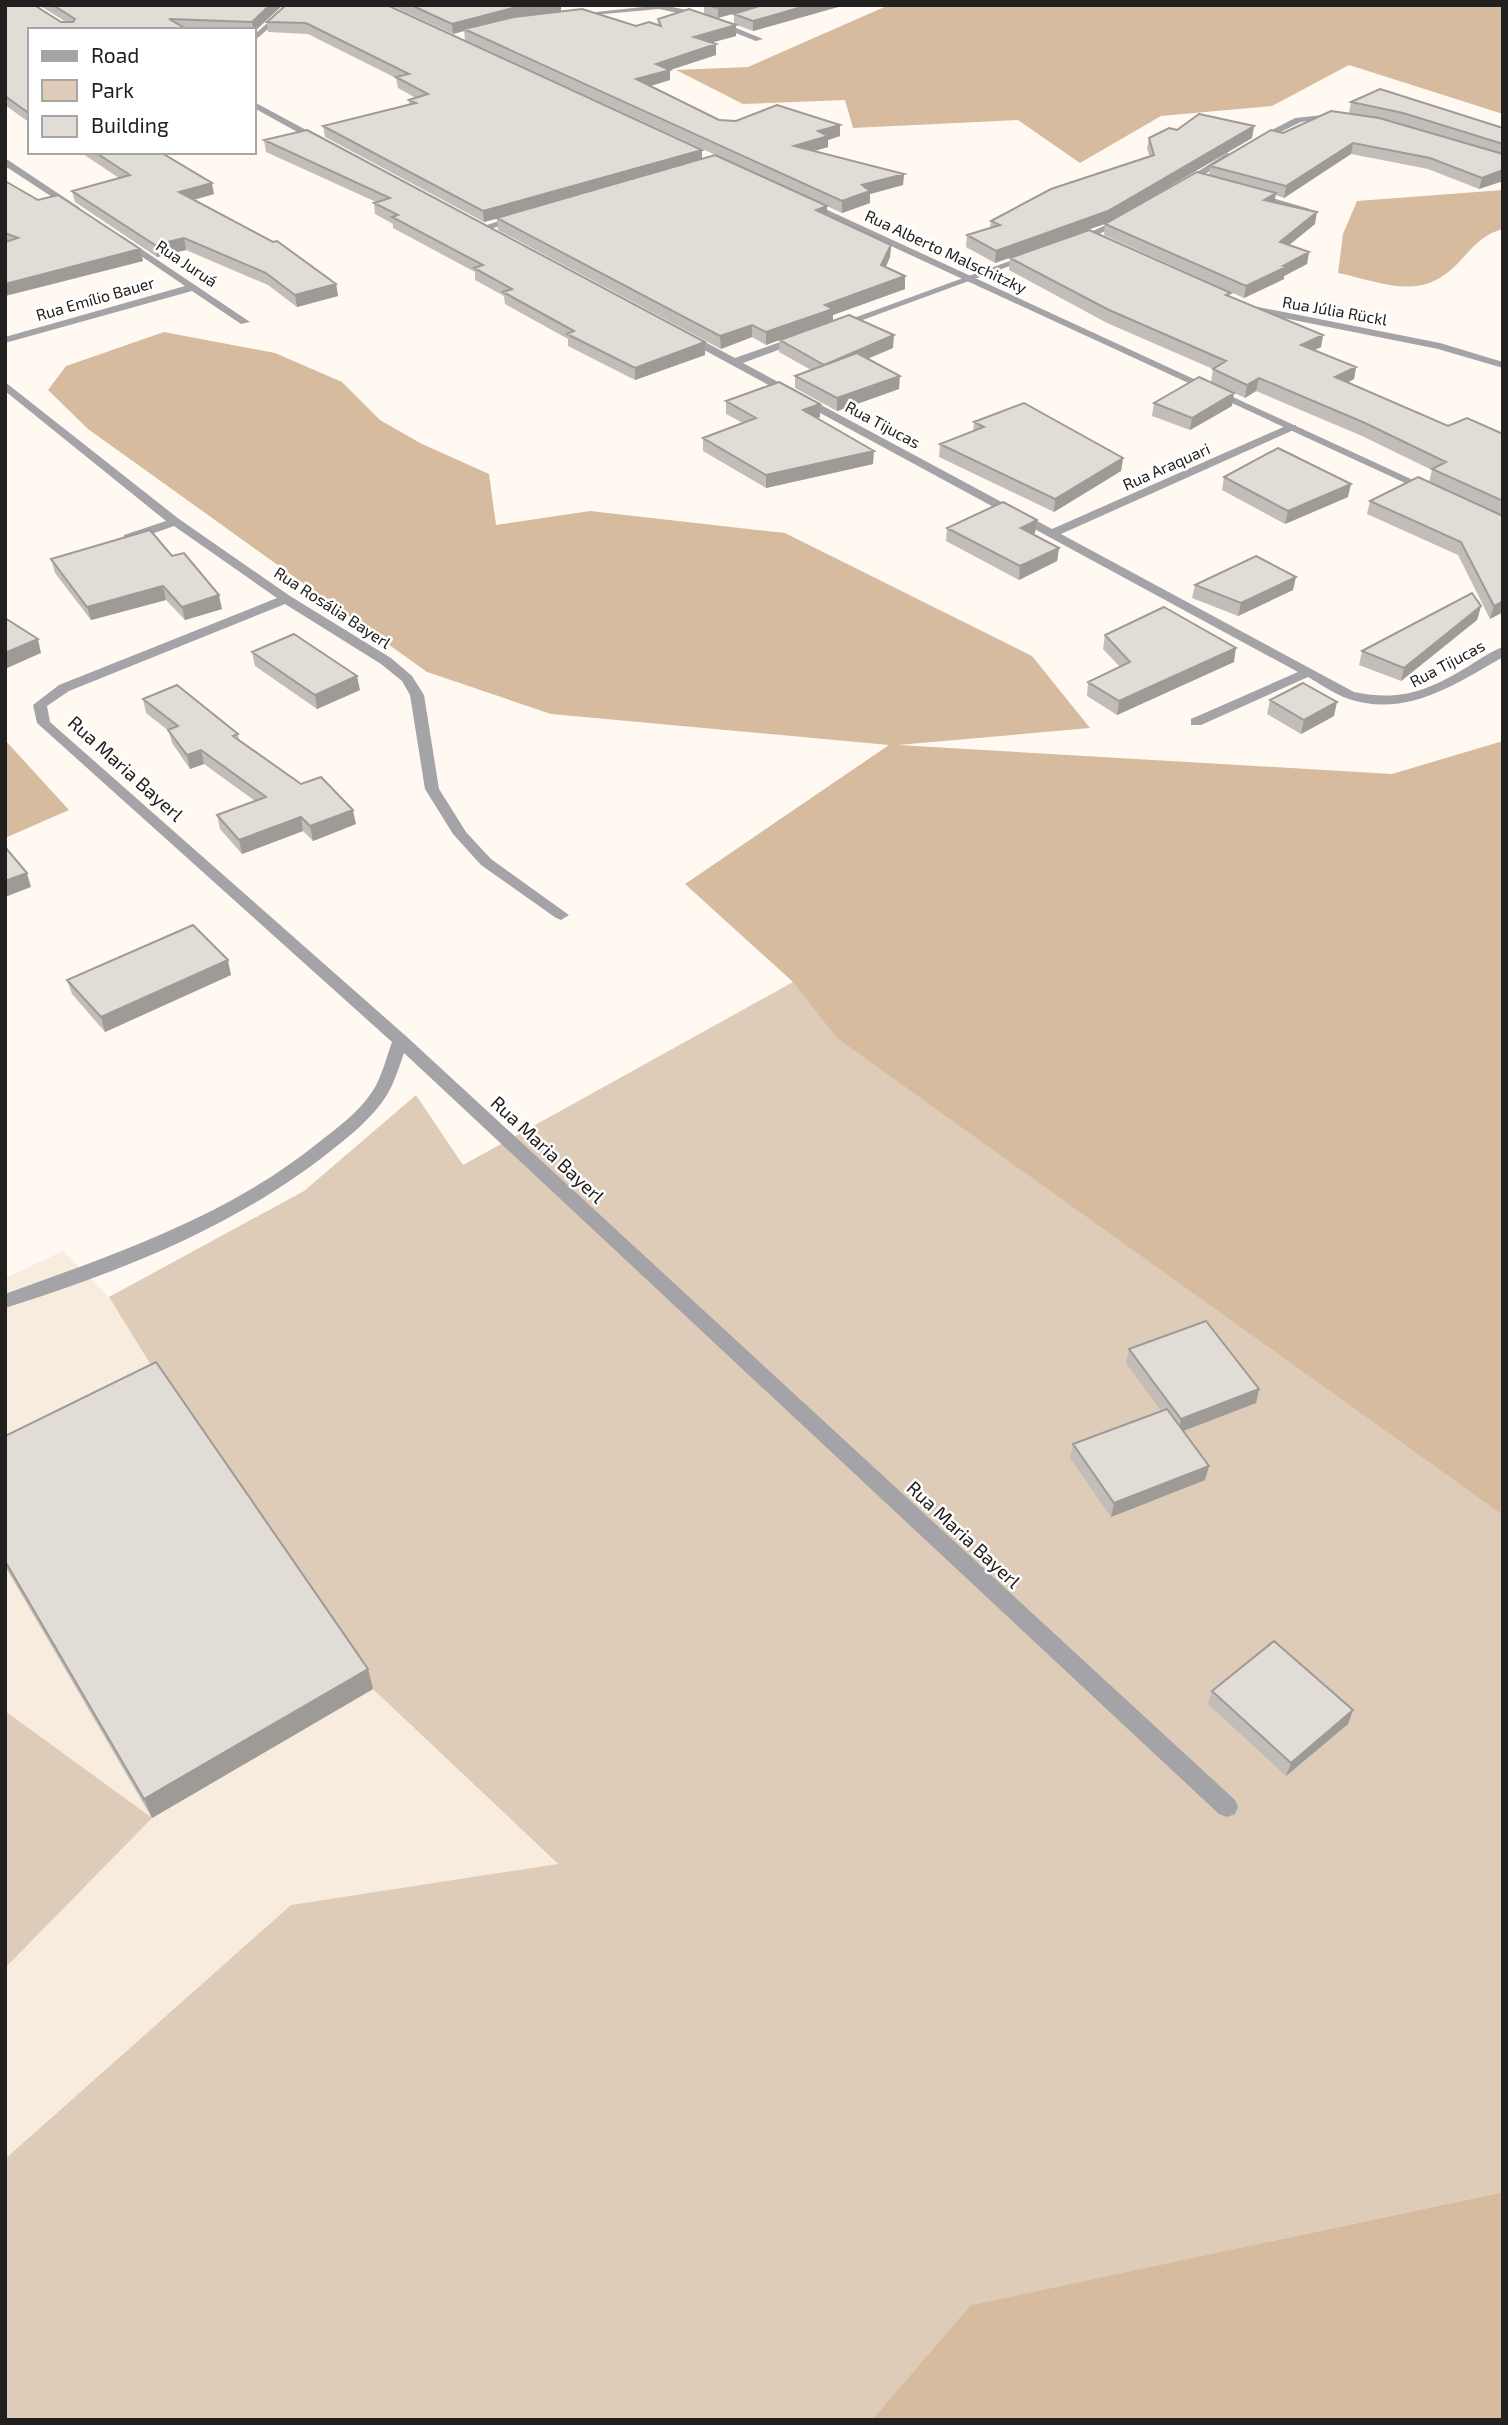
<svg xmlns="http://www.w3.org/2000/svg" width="1508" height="2425" font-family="'Exo 2',sans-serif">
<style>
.built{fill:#f8ecdf}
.green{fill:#decbb8}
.forest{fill:#d6bb9f}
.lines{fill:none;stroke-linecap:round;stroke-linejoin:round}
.minor{fill:#a4a3a7;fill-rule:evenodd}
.tertiary{fill:#a4a3a7;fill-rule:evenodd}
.wall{fill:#c2bdb8;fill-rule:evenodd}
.shaded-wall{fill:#9e9a96}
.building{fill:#e2dcd6;stroke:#9e9a96;stroke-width:2}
.labels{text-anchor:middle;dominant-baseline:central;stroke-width:5;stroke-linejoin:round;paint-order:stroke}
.far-street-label{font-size:16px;fill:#22201e;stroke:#fff}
.street-label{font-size:19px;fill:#22201e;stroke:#fff}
</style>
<rect width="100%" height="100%" fill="#fff9f2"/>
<path class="built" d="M63,1251L109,1297L162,1383L373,1689L558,1865L291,1905L5,2159V1968L151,1818L5,1711V1278Z"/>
<path class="green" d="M793,982L1503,1512V2192L972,2305L873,2420H5V2159L291,1905L558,1864L373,1689L162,1383L109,1297L304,1191L416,1095L463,1165Z
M5,1711L152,1818L5,1968Z"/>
<path class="forest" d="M889,5H1503V114L1349,65L1272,106L1161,116L1080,163L1018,120L853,128L845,100L743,104L676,70L748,67Z
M1503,190V229C1483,234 1474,246 1460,261C1422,303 1386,283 1338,273L1343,234L1357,201Z
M164,332L275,353L342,382L380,420L420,443L489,474L496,525L590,511L785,533L1032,656L1090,728L898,745L1392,774L1503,741V1515L837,1038L793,982L685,884L889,745L551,714L427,672L88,429L48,390L66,366Z
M5,740L69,810L5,838Z
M1503,2192V2420H872L971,2305Z"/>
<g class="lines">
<path class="minor" d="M287,5H296L254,41V35Z
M662,5L697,12L763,39L756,41L692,16L659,9L571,17L567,15Z
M254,102L325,140L326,142L319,144L254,108Z
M1332,114L1350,118L1346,121L1319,119L1301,122L1258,143L1251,141L1295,118Z
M1227,153L1235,155L1183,188L1175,186Z
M5,159L8,160L80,208L72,210L5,166Z
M1250,193H1256L1310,209L1302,211L1250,197Z
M520,214L523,215V219L483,231L478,228Z
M1126,216L1131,219L1129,221L1078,243L1070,241Z
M122,236L250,322L241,324L192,291L5,343V337L185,286L119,241V237Z
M1029,254L1037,256L838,329L829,327Z
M1253,306L1440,343L1503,362V368L1438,349L1249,311V307Z
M682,334H690L735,358L797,336H805V340L743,363L1052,529L1288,425H1296V429L1061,534L1354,692C1402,702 1429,690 1469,666C1480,659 1491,651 1503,647V657C1454,685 1405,719 1346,698C1333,693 1320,684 1308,677L1201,725H1191V719L1298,672L682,338Z
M5,382L179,519L290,596L391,658L412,676L424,695L439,789L466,832L491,859L569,915L561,920L556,918L481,865L453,834L425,789L410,695L402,681L381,664L285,604L69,691L47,706L50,722L407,1037L1235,1800L1238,1807L1235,1814L1227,1817L1219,1814L404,1053C398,1070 393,1087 383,1101C369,1120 351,1135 333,1149C239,1225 120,1272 5,1308V1294C115,1254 226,1217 318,1143C337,1128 358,1113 372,1092C382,1077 386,1058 392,1042L37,723L33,705L59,685L277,598L174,526L132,541H124V535L166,521L5,391Z"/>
<path class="tertiary" d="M802,201H808L1437,491L1427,493L802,205Z"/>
</g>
<path class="wall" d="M5,5L61,22H66L39,5H283L254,30H30V123L5,105Z
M286,5L702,159L827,215L891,245L890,257L886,267L905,289L833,315L766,345L752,337L721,349L498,230L497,219L484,222L325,137L323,126L409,104V100L416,98L398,88L396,78L308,34L268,32L267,22Z
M390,5H561V11L636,26L659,25L658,19L704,14V5H845L753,31L734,24V14L758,7L718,18L705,15L736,25V36L711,43L716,55L670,70V80L650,86L719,120L840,125V136L828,140V147L814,151L904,174L903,185L870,194V203L842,213L465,40L464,31L453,34Z
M1351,102L1503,128V181L1479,189L1428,169L1351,154L1284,198L1275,195L1274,202L1315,224L1289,245L1309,252L1307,264L1284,276V279L1244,298L1104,235L1105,224L1209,175L1210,166L1283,133L1364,116L1349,113ZM1389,121L1400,124L1436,135Z
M1254,126L1252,138L1107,223L995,263L966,247L967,235L990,228L991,221L1150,157L1147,149L1149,138L1177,130Z
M264,140L705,342V355L635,380L568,346V339L505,304L504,296L475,280V272L393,228V224L375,214L374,203L376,202L266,152Z
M80,152H160L214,194L194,200L336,284L338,296L297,307L268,285L186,250L157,257L75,202L72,191L119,178Z
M5,181L38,200L140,249L143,261L5,296Z
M1010,258L1230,296L1323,335L1321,347L1315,350L1356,367L1354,379L1347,383L1448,426L1503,434V612L1490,619L1458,555L1367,514L1370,501L1429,482L1432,470L1362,436L1256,391L1245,398L1211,382L1213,369L1107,323L1009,270Z
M780,340L893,348L867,359L899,389L837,411L795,388V376L811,370L779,352Z
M726,401L820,404V417L816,418L873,464L766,488L703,451V438L743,423L726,414Z
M1154,403L1232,406L1190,430L1152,416Z
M974,422L1123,458L1121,471L1054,512L939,457L940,444L973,431Z
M1224,477L1348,497L1285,524L1222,490Z
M947,528L1035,533L1033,534L1059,548L1057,561L1019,580L946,541Z
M172,556L222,609L185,620L166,600L91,620L55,573L51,559Z
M1195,585L1293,590L1238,616L1192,598Z
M1481,606L1477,620L1401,681L1359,665L1362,651Z
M1105,635L1234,662L1117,715L1087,696L1088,682L1120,667L1103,649Z
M252,652L360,690L317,709L255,666Z
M143,699L238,734L239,741L356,824L313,841L303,831L242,854L220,829L217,815L255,801L204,764L190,769L172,743L169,731L146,713Z
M1270,700L1334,716L1301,734L1267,714Z
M231,975L105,1032L72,994L67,980Z
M1129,1349L1259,1389L1256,1403L1183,1431L1209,1466L1205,1480L1111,1517L1070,1458L1073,1444L1161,1411L1126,1363Z
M5,1436L368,1669L373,1689L152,1818L5,1566Z
M1212,1691L1353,1710L1348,1724L1286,1776L1208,1704Z"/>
<path class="shaded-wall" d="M270,5H283L254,32L252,22Z
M535,5H561V12L464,29V31L453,34L452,24L513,8Z
M728,5H763L718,18V8Z
M809,5H845L753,31V21Z
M736,25V36L694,47V37Z
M716,44V55L670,70V80L637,90L636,79L656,64Z
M840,125V136L828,140V147L794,157V146L818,131Z
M1254,126L1252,138L1107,223L995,263L996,251Z
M1353,143L1351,154L1284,198L1286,186Z
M702,150V161L484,222L483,211Z
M1503,170V181L1479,189L1482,178Z
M904,174L903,185L870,194V203L842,213V201L862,185Z
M212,183L214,194L181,203L179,192Z
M1276,193L1274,205L1264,200Z
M827,206V218L816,210Z
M1317,212L1315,224L1278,254L1280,242Z
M184,238L186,250L157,257L155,245Z
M891,245L890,257L881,277V265Z
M140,249L143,261L5,296V284Z
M1309,252L1307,264L1284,276V279L1244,298L1246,286Z
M905,276V289L833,315V321L766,345V332L825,305Z
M336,284L338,296L297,307L295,295Z
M752,325V337L721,349L720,336Z
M894,335L893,348L824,377V365Z
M1323,335L1321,347L1298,357L1301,345Z
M705,342V355L635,380V368Z
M1356,367L1354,379L1332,390L1335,377Z
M900,376L899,389L837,411V398Z
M1259,378L1256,391L1245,398L1247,385Z
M1234,393L1232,406L1190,430L1192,418Z
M820,404V417L802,423L803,410Z
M874,451L873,464L766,488V475Z
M1123,458L1121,471L1054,512L1055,499Z
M1351,484L1348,497L1285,524L1288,511Z
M1037,520L1035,533L1020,542L1021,528Z
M1059,548L1057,561L1019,580L1020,566Z
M1296,577L1293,590L1238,616L1241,603Z
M163,586L166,600L91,620L87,607Z
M219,595L222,609L185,620L182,607Z
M1503,601V612L1490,619L1494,606Z
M1481,606L1477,620L1401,681L1404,668Z
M38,639L41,653L5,669V653Z
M1236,648L1234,662L1117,715L1119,701Z
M357,676L360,690L317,709L315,695Z
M1337,702L1334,716L1301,734L1304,720Z
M201,750L204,764L190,769L187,755Z
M353,810L356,824L313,841L310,826Z
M301,817L303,831L242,854L239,840Z
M27,873L31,887L5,897V881Z
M228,960L231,975L105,1032L101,1017Z
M1259,1389L1256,1403L1178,1433L1181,1419Z
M1209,1466L1205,1480L1111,1517L1114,1503Z
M368,1669L373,1689L152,1818L144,1799Z
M1353,1710L1348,1724L1286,1776L1291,1763Z"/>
<path class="building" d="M5,5H34L61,22H73L75,19L53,5H270L252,22L169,19L188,30H30V114L5,96Z
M286,5H387L702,150L483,211L323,126L416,103L409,100L428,94L396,77L409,74L306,23L267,22Z
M411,5H535L513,8L452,24Z
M707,5H728L718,8Z
M762,5H809L753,21L734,14Z
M582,9L636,26L649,22L661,26L658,19L689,9L736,25L694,37L716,44L656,64L670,70L636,79L719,120L736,121L777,105L840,125L818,131L828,136L794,146L904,174L862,185L870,191L842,201L464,29L514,17Z
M1380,89L1503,128V144L1403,113L1351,102Z
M1331,111L1379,118L1503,154V170L1482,178L1430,158L1353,143L1286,186L1210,166L1271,130L1283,133Z
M1199,114L1254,126L1108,211L996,251L967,235L1000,225L991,221L1051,189L1154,155L1149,138L1169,128L1177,130Z
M307,130L705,342L635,368L567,334L574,331L503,292L512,289L474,268L483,265L392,217L398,215L374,203L390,198L264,140Z
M95,152H160L212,183L179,192L273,242L277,241L336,284L295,295L266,273L184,238L155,245L72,191L130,175Z
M715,155L827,206L816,210L891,245L881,265L905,276L825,305L833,309L766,332L752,325L720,336L497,218Z
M1197,172L1276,193L1264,200L1317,212L1280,242L1309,252L1283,266L1286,267L1246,286L1105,224Z
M5,181L38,200L58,195L140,249L5,284V242L18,238L5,233Z
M1089,230L1231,293L1226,295L1323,335L1301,345L1356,367L1335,377L1448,426L1467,418L1503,434V501L1432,469L1446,462L1365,423L1259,378L1247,385L1213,369L1226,361L1109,310L1010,258Z
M849,315L894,335L824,365L780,340Z
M857,353L900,376L837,398L795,376Z
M1199,377L1234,393L1192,418L1154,403Z
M779,382L820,404L803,410L874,451L766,475L703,438L756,418L726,401Z
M1024,403L1123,458L1055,499L940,444L984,427L974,422Z
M1278,448L1351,484L1288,511L1224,477Z
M1418,477L1503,516V601L1494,606L1461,542L1370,501Z
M1003,502L1037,520L1021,528L1059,548L1020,566L947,528Z
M150,530L172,556L184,553L219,595L182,607L163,586L87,607L51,559Z
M1256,556L1296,577L1241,603L1195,585Z
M1472,593L1481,606L1404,668L1362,651Z
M1164,607L1236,648L1119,701L1088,682L1130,662L1105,635Z
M5,618L38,639L5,653Z
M294,634L357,676L315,695L252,652Z
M1303,683L1337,702L1304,720L1270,700Z
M177,685L238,734L233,736L301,784L321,777L353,810L310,826L301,817L239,840L217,815L266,797L201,750L187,755L168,730L178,726L143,699Z
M5,847L27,873L5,881Z
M193,925L228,960L101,1017L67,980Z
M1206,1321L1259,1389L1181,1419L1129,1349Z
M156,1362L368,1669L144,1799L5,1561V1436Z
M1167,1409L1209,1466L1114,1503L1073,1444Z
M1274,1641L1353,1710L1291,1763L1212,1691Z"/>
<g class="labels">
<g class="far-street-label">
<text transform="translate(946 251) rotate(25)">Rua Alberto Malschitzky</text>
<text transform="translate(187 263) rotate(34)">Rua Juruá</text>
<text transform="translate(95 298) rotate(-16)">Rua Emílio Bauer</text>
<text transform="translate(1335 310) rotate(10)">Rua Júlia Rückl</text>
<text transform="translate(883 424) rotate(28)">Rua Tijucas</text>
<text transform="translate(1166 466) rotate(-24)">Rua Araquari</text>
<text transform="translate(333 607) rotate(33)">Rua Rosália Bayerl</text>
<text transform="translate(1447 663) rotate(-28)">Rua Tijucas</text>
</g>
<g class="street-label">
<text transform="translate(126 768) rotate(42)">Rua Maria Bayerl</text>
<text transform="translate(548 1149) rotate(43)">Rua Maria Bayerl</text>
<text transform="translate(964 1534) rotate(43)">Rua Maria Bayerl</text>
</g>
</g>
<rect width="1508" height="2425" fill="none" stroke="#22201e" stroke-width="14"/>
<rect x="28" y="28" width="228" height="126" fill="#ffffff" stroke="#a7a6a5" stroke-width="2"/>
<rect x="42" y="51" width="35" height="10" fill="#a4a3a7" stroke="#a7a6a5" stroke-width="2"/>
<text x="91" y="63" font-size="21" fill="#22201e">Road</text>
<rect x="42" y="80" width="35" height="21" fill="#decbb8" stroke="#a7a6a5" stroke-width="2"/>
<text x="91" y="98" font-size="21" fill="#22201e">Park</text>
<rect x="42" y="116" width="35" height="21" fill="#e2dcd6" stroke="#a7a6a5" stroke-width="2"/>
<text x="91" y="133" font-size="21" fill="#22201e">Building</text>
</svg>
